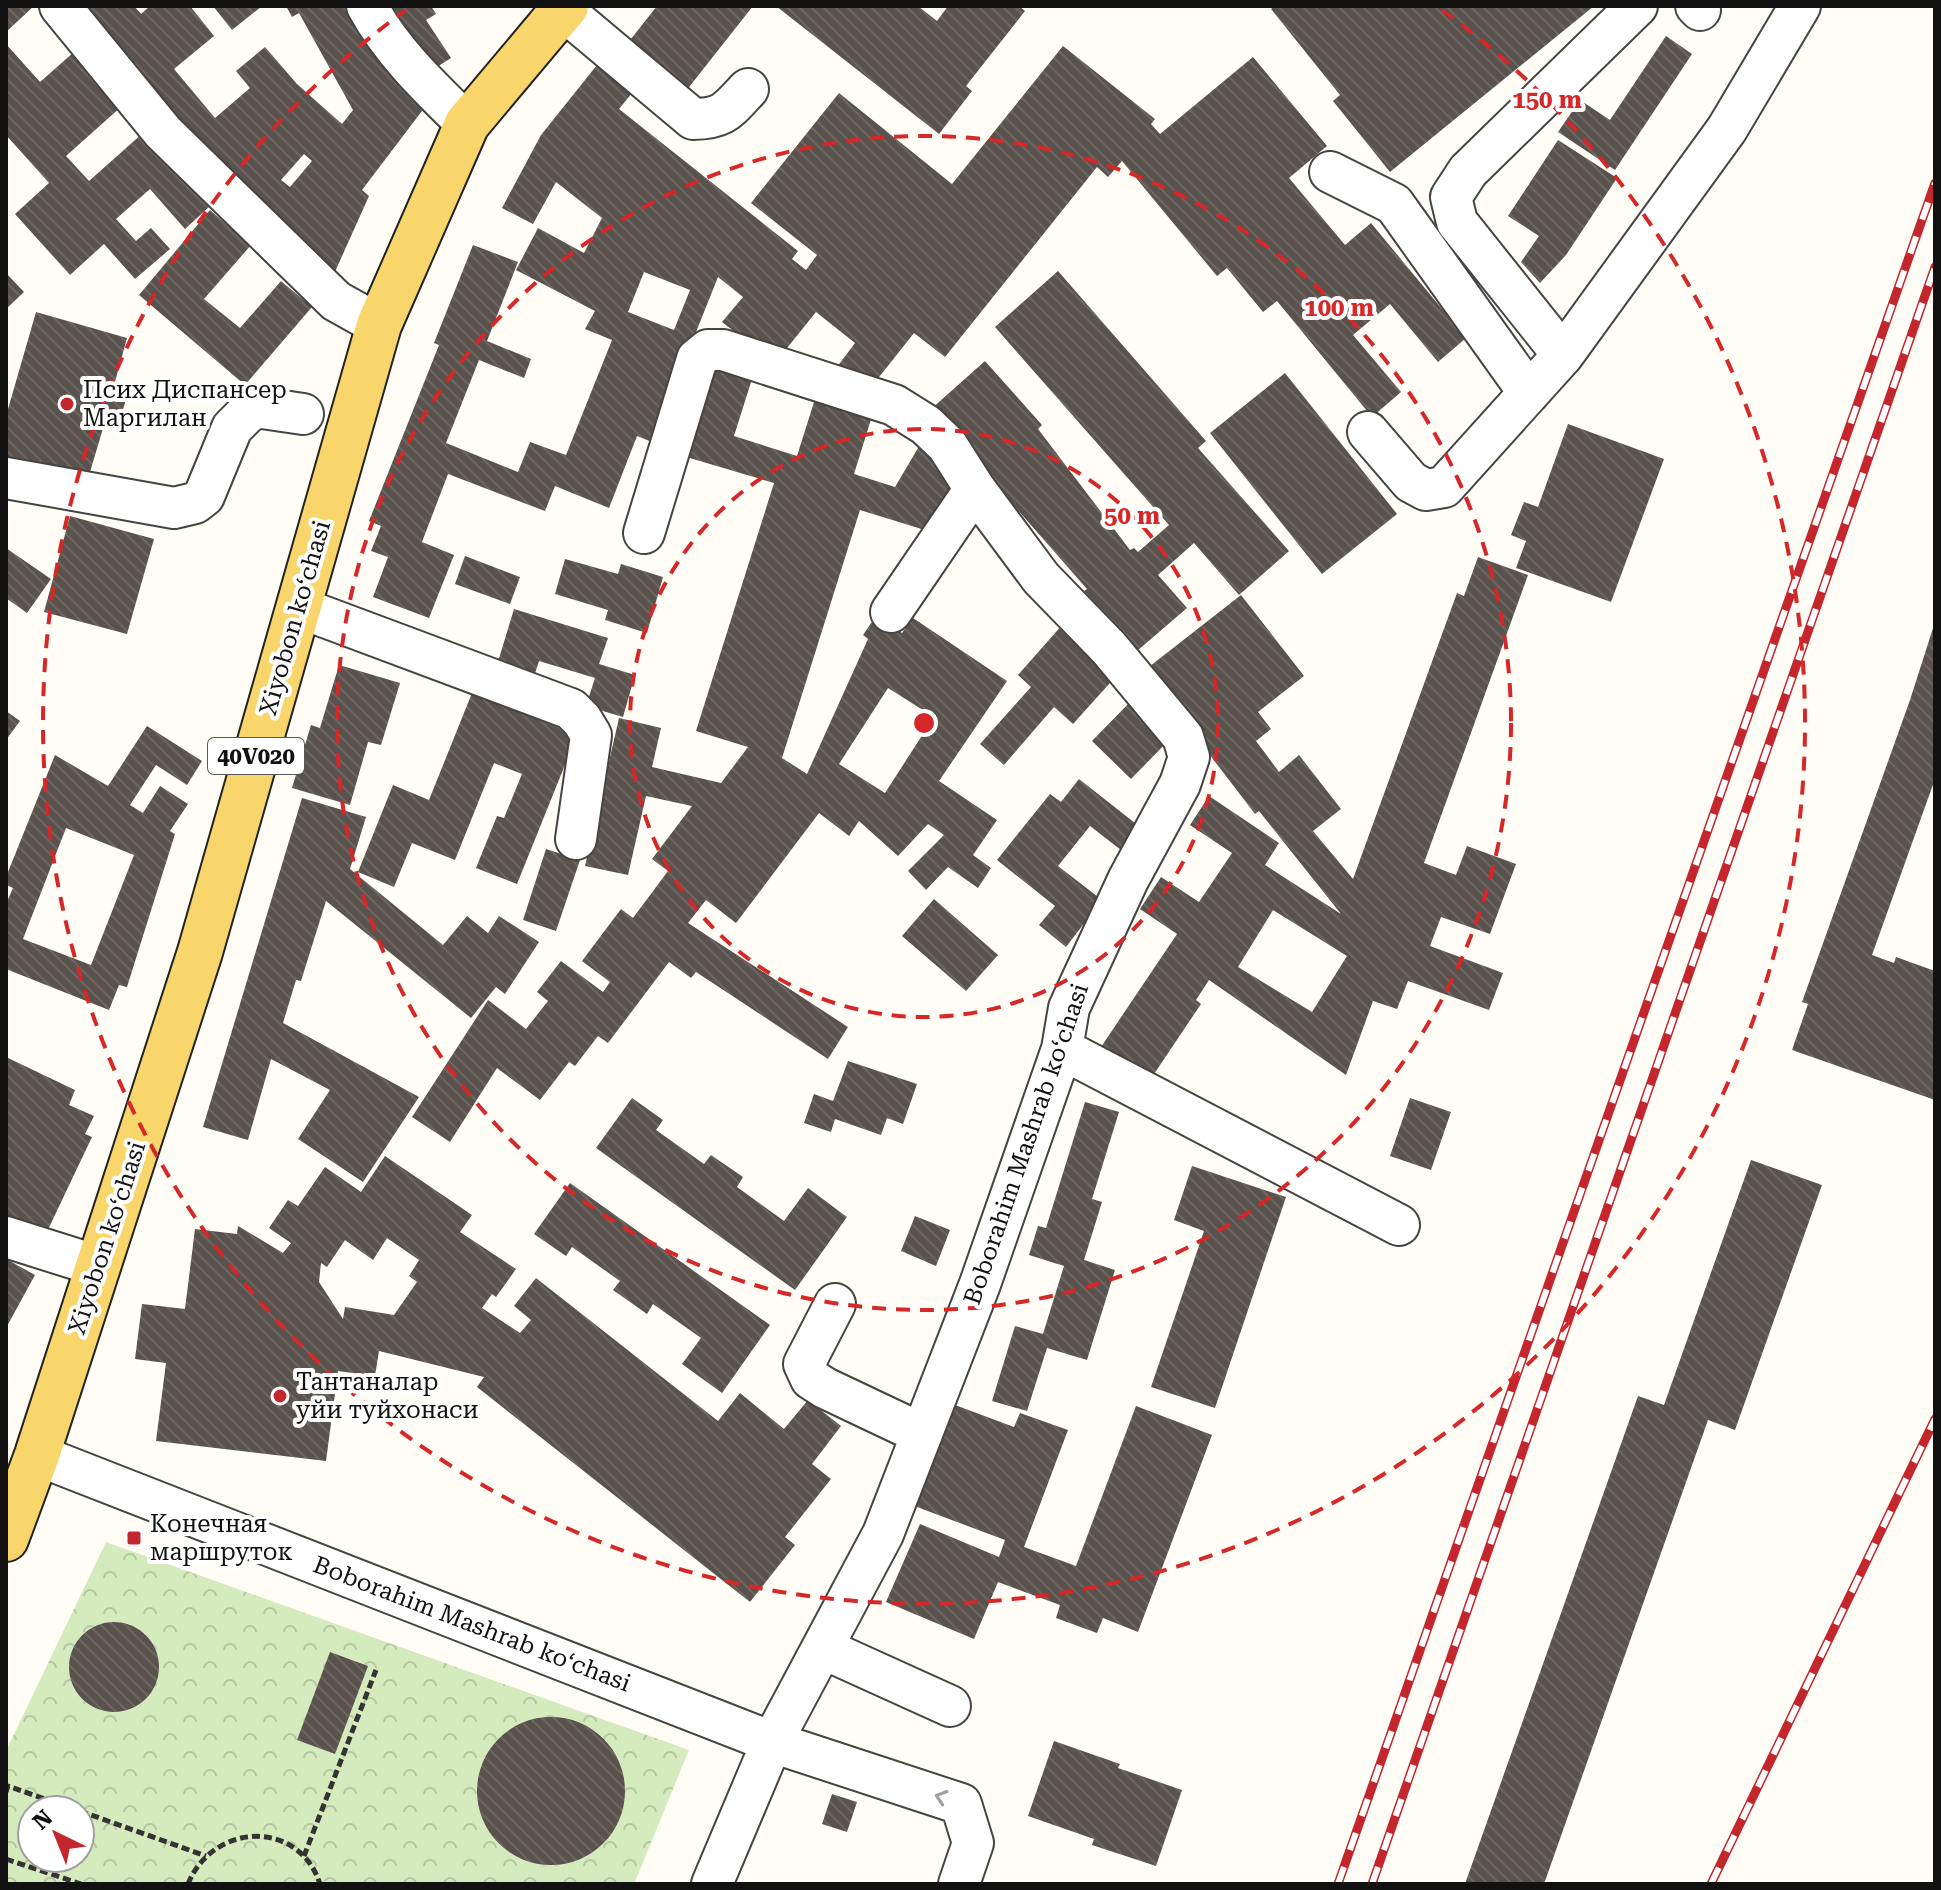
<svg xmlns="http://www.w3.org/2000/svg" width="1941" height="1890" font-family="'Roboto Serif',serif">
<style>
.park{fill:url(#park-crowns);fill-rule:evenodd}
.building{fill:url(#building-back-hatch);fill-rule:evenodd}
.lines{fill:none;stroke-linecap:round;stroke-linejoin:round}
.minor-casing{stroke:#444;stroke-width:44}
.major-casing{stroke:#222;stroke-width:48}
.path{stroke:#333;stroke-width:5;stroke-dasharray:8 4;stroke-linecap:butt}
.minor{stroke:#fff;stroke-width:40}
.major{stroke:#f9d66b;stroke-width:44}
.rail-casing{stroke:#c4262e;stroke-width:9}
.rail{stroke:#fff;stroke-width:6;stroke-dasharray:18;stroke-linecap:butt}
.oneway{stroke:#a0a0a0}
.ring{fill:none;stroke:#d62828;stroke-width:4;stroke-dasharray:14 10}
.poi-dot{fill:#c4262e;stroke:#fff;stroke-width:3}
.labels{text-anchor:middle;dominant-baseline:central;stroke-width:8;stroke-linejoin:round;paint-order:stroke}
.shield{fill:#fff;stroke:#585858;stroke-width:2}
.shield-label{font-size:22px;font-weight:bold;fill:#111}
.poi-label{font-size:24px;fill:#111;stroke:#fff;text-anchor:start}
.street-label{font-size:24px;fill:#111;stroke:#fff}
.centre{fill:#d62828;stroke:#fff;stroke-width:4}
.ring-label{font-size:24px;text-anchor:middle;font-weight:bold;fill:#d62828;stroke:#fff;stroke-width:8;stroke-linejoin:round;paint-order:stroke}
</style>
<defs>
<pattern id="park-crowns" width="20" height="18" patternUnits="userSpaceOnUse" patternTransform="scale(2)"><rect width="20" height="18" fill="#d5ebbd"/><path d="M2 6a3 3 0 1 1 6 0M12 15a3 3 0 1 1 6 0" fill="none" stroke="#b6c8a1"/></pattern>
<pattern id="building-back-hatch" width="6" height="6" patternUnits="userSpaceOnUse" patternTransform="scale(2)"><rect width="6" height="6" fill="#5a524d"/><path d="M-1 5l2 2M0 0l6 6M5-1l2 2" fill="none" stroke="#6d6662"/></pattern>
</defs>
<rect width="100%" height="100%" fill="#fffdf5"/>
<path class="park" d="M106,1542L689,1750L634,1884H6V1751ZM32,1810H80V1858H32Z"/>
<path class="building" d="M6,6H34L6,32Z
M78,6H134L141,14L150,6H190L214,36L174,69L215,118L250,88L236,71L265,47L297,84L342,124L353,110L299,13L292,17L286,6H358L425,107L362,190L369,196L334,274L219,173ZM304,154L312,161L290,187L281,180Z
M213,6H262L232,30Z
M374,6H431L436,14L426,20L451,58L421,77Z
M657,6H753L682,96L623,49Z
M776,6H918L937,21L948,6H1019L1025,11L966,86L972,91L939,134Z
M1275,6H1594L1390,172L1333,101L1340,95L1271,9Z
M1666,36L1692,54L1615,170L1558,132L1580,100L1610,120Z
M6,44L40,82L74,52L122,106L66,156L89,181L143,133L209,207L185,229L150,189L116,219L136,241L151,228L170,249L135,279L104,244L70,275L15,214L49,183L6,135Z
M1063,46L1155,119L1151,124L1160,134L1253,57L1327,146L1289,178L1345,245L1371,223L1466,338L1438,362L1390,304L1353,335L1401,392L1372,417L1277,301L1263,312L1227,268L1217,276L1122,161L1108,177L1097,167L945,357L914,333L868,391L837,367L855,343L816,312L775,363L722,322L743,297L718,277L652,442L637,436L609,508L555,486L545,511L448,474L422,542L454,555L429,618L373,597L388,557L371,551L381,526L369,521L439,345L434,343L473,245L518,262L487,341L531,359L524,378L479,360L446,443L518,472L530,442L566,455L612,340L585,329L595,311L516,270L538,228L584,253L602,218L556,182L533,224L502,208L541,135L597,65L632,93L619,109L798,251L792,259L806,270L817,255L751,203L839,93L952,184ZM644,272L690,290L674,330L628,312Z
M1558,140L1617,178L1566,255L1540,283L1521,262L1539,236L1508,216Z
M210,210L251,245L204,299L240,328L281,281L312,307L245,385L139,295Z
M1058,271L1206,441L1198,448L1289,551L1239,595L1194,543L1158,575L1187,608L1137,651L1084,591L1087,589L930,410L985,361L1042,425L1038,429L1130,550L1134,548L1138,552L1169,525L995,327Z
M6,273L24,292L6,309Z
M36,312L127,338L113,389L128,393L120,419L107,415L87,482L6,459V416Z
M710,366L752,379L734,436L797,456L815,399L872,416L854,474L895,487L921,443L958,479L928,531L860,510L782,758L807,774L868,639L863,635L876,616L902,633L913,618L1007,681L939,781L997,820L973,855L991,868L978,888L948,867L926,890L908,871L944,835L928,824L898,856L859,821L849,836L819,813L736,923L706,900L688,923L848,1027L828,1059L696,972L691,978L669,962L608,1043L598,1036L575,1066L569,1062L540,1100L497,1068L450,1142L412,1117L488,1000L526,1029L548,1001L537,992L561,961L603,992L610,982L582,961L621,909L633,918L668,871L652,859L692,806L646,796L628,875L585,866L619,718L661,728L652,767L721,783L748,747L696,731L774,483L683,456ZM888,688L934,717L885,793L839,764Z
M1285,373L1397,514L1322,574L1210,433Z
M1568,424L1664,459L1611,602L1516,568L1526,541L1511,535L1524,502L1538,507Z
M70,516L154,539L127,634L44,612Z
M6,548L51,579L27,613L6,598Z
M465,556L520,577L510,604L455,584Z
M1478,557L1528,575L1424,863L1456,875L1467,846L1516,864L1490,934L1441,917L1430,946L1503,973L1489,1010L1408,981L1397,1009L1373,1001L1346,1075L1209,980L1196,1000L1201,1004L1150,1080L1101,1047L1177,934L1140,909L1161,877L1199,902L1232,853L1190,825L1209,796L1279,843L1265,865L1341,914L1259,811L1255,814L1145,670L1241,595L1304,676L1258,712L1271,729L1256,741L1279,772L1299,755L1341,809L1313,831L1353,879L1457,593L1464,596ZM1273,910L1347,956L1312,1012L1238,967Z
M565,559L618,574L621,564L663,577L647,633L605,620L608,610L555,594Z
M514,609L608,638L599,664L635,675L623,717L586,706L595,678L539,661L530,689L493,678Z
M1063,624L1118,674L1073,724L1054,707L1004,765L980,744L1031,687L1018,675Z
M1934,625L1935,779L1872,955L1894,963L1896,957L1935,971V1100L1792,1050L1808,1004L1802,1002L1910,700Z
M339,665L400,683L381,745L368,742L350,805L292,788L311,725L320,728Z
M472,693L577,735L517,884L476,868L497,816L504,818L522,774L494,763L455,860L412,843L394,887L358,872L393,785L429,800Z
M1133,699L1172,737L1131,779L1092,741Z
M6,711L20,721L6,740Z
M147,726L202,761L187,785L156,765L130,805L143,813L160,786L188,804L170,831L175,834L127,987L119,985L109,1010L6,969V904L13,888L6,885V877L55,755L108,786ZM66,828L134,855L91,965L23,939Z
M1079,779L1140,827L1121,850L1090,826L1058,866L1102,900L1066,947L1039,925L1055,906L997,860L1050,794L1061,802Z
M302,798L366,817L350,869L443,945L467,916L488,933L499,916L539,942L505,994L496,987L471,1018L326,901L301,981L296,980L283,1023L419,1097L363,1182L298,1139L330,1090L271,1059L248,1140L203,1127Z
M546,849L580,860L556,931L523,920Z
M934,899L998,955L966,991L902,936Z
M6,1057L75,1090L69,1105L94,1116L85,1134L92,1137L44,1238L6,1220Z
M848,1061L917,1084L903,1124L887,1118L881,1135L835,1119L831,1132L804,1123L814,1094L833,1101Z
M632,1098L663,1120L656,1130L704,1164L711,1155L743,1177L737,1187L784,1221L808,1188L847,1217L795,1290L596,1148Z
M1410,1098L1451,1112L1431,1170L1390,1156Z
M1085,1102L1119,1112L1092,1199L1102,1202L1084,1260L1115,1270L1087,1360L1047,1348L1027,1411L992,1401L1015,1326L1043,1334L1064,1266L1029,1255L1038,1226L1046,1228Z
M385,1156L472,1215L460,1232L516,1269L496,1297L492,1294L482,1308L520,1333L531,1320L514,1306L536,1278L718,1421L740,1393L784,1429L808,1400L841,1426L812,1464L831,1479L785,1537L795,1545L750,1602L477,1387L484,1377L379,1351L375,1376L338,1371L326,1461L156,1441L166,1363L135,1359L142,1304L185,1309L195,1229L237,1234L238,1226L283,1253L291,1243L269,1228L288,1200L298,1206L325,1167L361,1192ZM387,1238L419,1260L409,1276L417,1282L394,1315L345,1307L343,1319L319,1282L321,1263L327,1267L345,1240L373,1260Z
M1751,1160L1822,1185L1735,1430L1708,1420L1544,1884H1465L1638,1396L1664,1405Z
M1192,1166L1286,1197L1215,1408L1151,1387L1204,1231L1174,1220Z
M570,1183L770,1325L722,1393L682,1364L701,1338L653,1304L647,1314L613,1290L620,1281L572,1247L566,1256L534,1234Z
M915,1216L950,1230L936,1266L901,1251Z
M6,1259L35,1275L6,1328Z
M947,1402L1014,1427L1020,1413L1068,1430L1024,1547L1076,1566L1136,1406L1212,1435L1138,1632L1103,1618L1097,1633L1056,1618L1060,1605L998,1582L974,1639L886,1602L920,1524L999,1557L1005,1540L909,1504Z
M69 1667a45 45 0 1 1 90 0a45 45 0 1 1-90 0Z
M330,1652L368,1666L335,1754L297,1740Z
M477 1791a74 74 0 1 1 148 0a74 74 0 1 1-148 0Z
M1054,1741L1120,1764L1118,1768L1182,1790L1156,1866L1092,1845L1094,1839L1028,1816Z
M832,1794L857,1802L847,1832L822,1824Z"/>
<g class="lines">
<defs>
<path id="minor" d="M60,6L163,132L336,301L379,325
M367,6C392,52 430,88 467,124
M1696,6L1700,10
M563,10L693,119C724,119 728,110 748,89
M1330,172L1394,204L1529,393
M1563,355L1457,222L1451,197L1468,171L1637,6
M1368,432L1411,482L1426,490L1444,487L1563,355L1727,129L1800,6
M6,478L174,508L195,503L204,496L232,428L246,414L256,407L303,414
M644,533L697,359L708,350H723L894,405L926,425L947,445L975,489L1041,578L1109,648L1183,737L1189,757L1180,784L1128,880L1069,1008L1062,1049L980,1284L883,1534L772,1742L712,1884
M298,607L571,709L582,720L591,735L576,839
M891,612L975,489
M1062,1049L1399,1225
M6,1237L98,1266
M835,1304L804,1364L811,1379L825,1388L922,1434
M37,1455L772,1742L961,1804L973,1843L959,1884
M822,1648L950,1706"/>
<path id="major" d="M6,1539L37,1455L200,952L379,325L467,124L566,6"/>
</defs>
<use href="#minor" class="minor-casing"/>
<use href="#major" class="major-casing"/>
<path class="path" d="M6,1792L8,1786L76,1810
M80,1811L206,1856
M304,1856L376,1670
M6,1859L81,1884
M188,1884C213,1822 299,1819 320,1884"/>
<use href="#minor" class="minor"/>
<use href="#major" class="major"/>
<defs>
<path id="rail" d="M1338,1884L1935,183
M1372,1884L1935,267
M1711,1884L1935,1419"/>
</defs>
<use href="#rail" class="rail-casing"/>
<use href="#rail" class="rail"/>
</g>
<defs><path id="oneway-chevron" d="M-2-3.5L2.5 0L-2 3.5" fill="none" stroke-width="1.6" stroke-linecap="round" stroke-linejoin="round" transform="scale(2)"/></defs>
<use class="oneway" href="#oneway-chevron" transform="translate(941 1797) rotate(-162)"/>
<g class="ring">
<circle cx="924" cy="723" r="294"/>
<circle cx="924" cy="723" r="587"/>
<path d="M1442 10A881 881 0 1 1 406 10"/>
</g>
<g class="poi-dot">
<circle cx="67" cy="404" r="8"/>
<circle cx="280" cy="1396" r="8"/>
<rect x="126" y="1530" width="16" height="16" rx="4"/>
</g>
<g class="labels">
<rect class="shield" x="208" y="738" width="96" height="36" rx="6"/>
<g class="shield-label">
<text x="256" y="756">40V020</text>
</g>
<g class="poi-label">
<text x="83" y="390">Псих Диспансер<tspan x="83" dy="28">Маргилан</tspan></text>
<text x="296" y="1382">Тантаналар<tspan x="296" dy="28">уйи туйхонаси</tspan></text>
<text x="150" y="1524">Конечная<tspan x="150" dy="28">маршруток</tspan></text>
</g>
<g class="street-label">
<text transform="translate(295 618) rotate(-74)">Xiyobon koʻchasi</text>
<text transform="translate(1026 1144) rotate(-71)">Boborahim Mashrab koʻchasi</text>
<text transform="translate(107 1238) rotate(-72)">Xiyobon koʻchasi</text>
<text transform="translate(472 1624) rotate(21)">Boborahim Mashrab koʻchasi</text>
</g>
</g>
<circle cx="924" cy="723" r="12" class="centre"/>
<g class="ring-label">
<text x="1547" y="108">150 m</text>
<text x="1339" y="316">100 m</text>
<text x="1132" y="524">50 m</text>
</g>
<rect width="1941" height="1890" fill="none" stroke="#111111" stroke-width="16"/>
<g transform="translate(56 1834) rotate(317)"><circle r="38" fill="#ffffff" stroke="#a0a0a0" stroke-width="2"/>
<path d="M0-6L14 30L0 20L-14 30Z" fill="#c4262e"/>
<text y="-12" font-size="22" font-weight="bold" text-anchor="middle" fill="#111111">N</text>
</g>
</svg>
